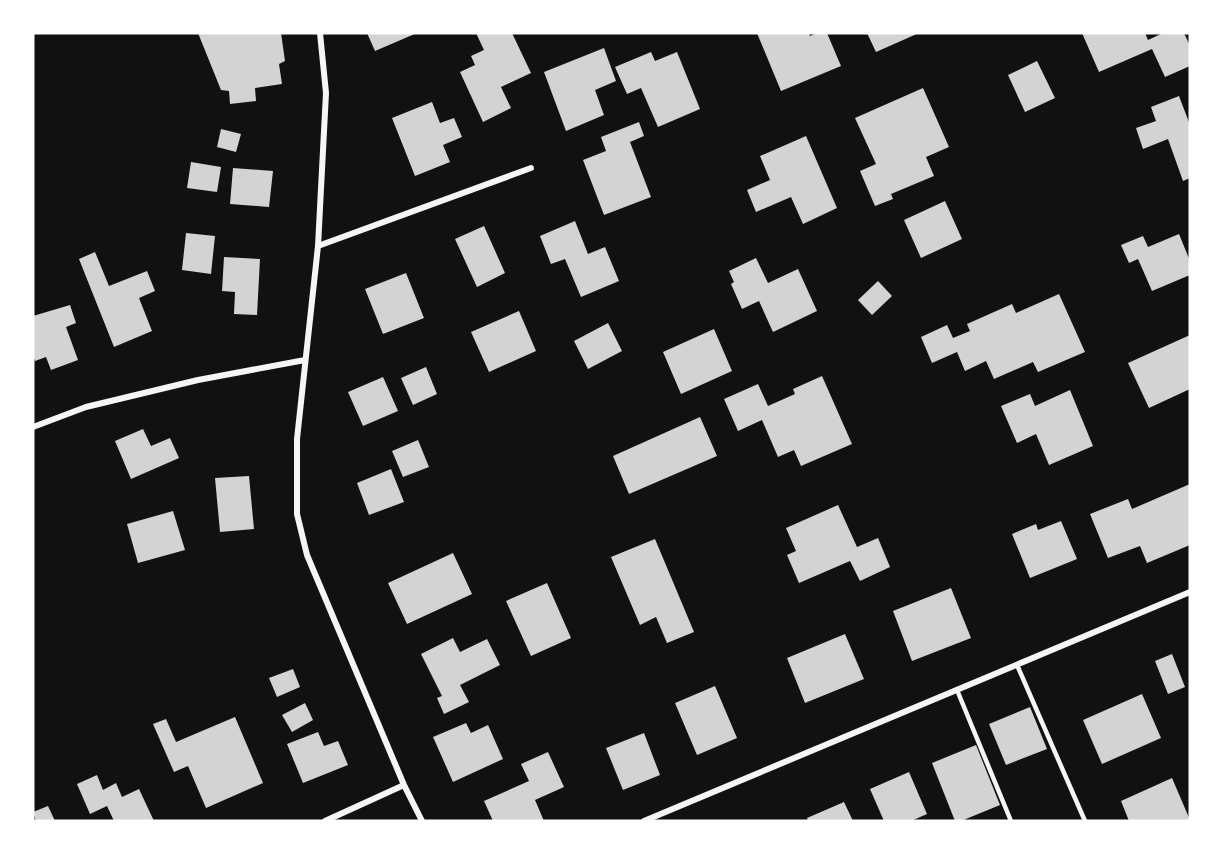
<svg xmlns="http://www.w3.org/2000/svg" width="1223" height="854" font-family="Signika,sans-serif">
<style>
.building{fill:#d3d3d3}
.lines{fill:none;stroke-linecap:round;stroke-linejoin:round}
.service{stroke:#f5f5f5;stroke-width:4.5}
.minor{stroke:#f5f5f5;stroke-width:6}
</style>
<rect width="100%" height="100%" fill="#111"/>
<path class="building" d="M198,33H281L285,61L279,64L282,84L255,88L256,101L230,104L229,91L221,90Z
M367,33H417L375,51Z
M476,33H512L531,73L501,87L511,108L483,122L460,72L475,65L471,56L484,50Z
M757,33H809L810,36L817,33H827L841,66L781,91Z
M867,33H919L876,52Z
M1082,33H1145L1148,40L1163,33H1184L1190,46V66L1165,77L1152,49L1099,72Z
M604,48L616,81L595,90L604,115L566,131L544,72Z
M651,52L655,61L677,52L700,109L658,127L641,88L627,94L615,67Z
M1037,61L1055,98L1025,112L1008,75Z
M923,88L949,147L926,157L934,176L891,194L893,199L875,206L860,171L876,164L855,118Z
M1179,96L1190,125V178L1183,181L1168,139L1143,149L1136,128L1156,121L1151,107Z
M432,102L440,123L454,118L462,137L443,145L450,162L415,176L392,118Z
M639,122L644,136L630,142L651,197L604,215L583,160L606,151L601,137Z
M221,129L241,134L236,152L217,147Z
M806,136L837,208L803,224L791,197L756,212L747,190L770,180L760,156Z
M191,162L221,167L217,192L187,188Z
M233,168L273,171L269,207L230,204Z
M945,201L962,239L921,258L904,220Z
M575,221L588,254L605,247L619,281L581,297L565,259L551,264L540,236Z
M484,226L505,273L477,287L455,239Z
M186,233L215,236L211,274L182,270Z
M1179,234L1190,261V275L1152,291L1138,259L1129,263L1121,245L1143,236L1148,247Z
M95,252L109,286L147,271L155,291L139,298L152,331L114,347L79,259Z
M224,257L260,259L257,315L234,314L235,292L222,291Z
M756,258L768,283L798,269L817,311L773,332L759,301L742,309L731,284L734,282L729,271Z
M406,273L424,318L383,334L365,289Z
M878,281L892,296L872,315L858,300Z
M1059,294L1085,352L1038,372L1033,362L994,379L986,361L965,371L957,352L932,363L921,337L947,325L953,338L970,331L967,324L1012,304L1016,313Z
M70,305L76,323L66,327L78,360L51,370L46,357L35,361L33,355V316Z
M519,311L536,351L489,372L471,332Z
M608,323L622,351L588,369L574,341Z
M714,329L732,371L681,394L663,352Z
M1190,335V389L1149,408L1128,363Z
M426,367L437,394L413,405L401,378Z
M822,376L852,444L801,466L794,450L778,457L762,420L738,431L724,399L758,384L768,406L795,394L793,389Z
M383,377L398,411L363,426L348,392Z
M1070,390L1093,446L1049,465L1036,434L1017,443L1001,406L1030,394L1035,406Z
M700,417L717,456L629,494L613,456Z
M143,429L151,446L170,438L179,458L131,479L115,441Z
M418,440L429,467L403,477L392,451Z
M391,469L404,502L369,515L357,483Z
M249,476L254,529L220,532L215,478Z
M1190,484V545L1147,563L1140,546L1108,558L1090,514L1128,499L1132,509Z
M838,505L857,547L878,538L890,567L860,581L850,561L799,583L787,555L796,551L786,528Z
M173,511L185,550L138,563L127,524Z
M1061,521L1077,559L1030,578L1012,534L1036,524L1038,530Z
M655,539L694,632L667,643L656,617L640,625L611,557Z
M453,553L472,594L407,624L388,583Z
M547,583L571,638L531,656L506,601Z
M951,588L971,638L912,661L893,611Z
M845,634L864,679L805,703L787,658Z
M453,638L460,652L487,639L500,665L460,685L469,702L444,714L437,698L442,696L421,654Z
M1172,654L1185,687L1168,694L1155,661Z
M293,669L300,687L277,697L269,678Z
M715,686L737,738L697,755L675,703Z
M1142,694L1161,738L1102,764L1083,720Z
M305,703L313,720L292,732L282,715Z
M1030,707L1047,749L1006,765L989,724Z
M235,717L263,783L206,808L188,766L174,772L153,724L166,719L176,742Z
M466,723L471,733L488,725L503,759L453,782L433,737Z
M318,732L324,746L338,741L348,765L303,783L287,744Z
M644,733L660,775L623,790L606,748Z
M976,745L1000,805L961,821H955L932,763Z
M548,752L564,787L535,800L544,821H493L484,801L529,781L521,764Z
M909,772L927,814L911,821H884L870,789Z
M97,775L103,790L116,783L122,797L139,789L154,821H114L107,806L90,814L77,784Z
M1172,778L1190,820L1129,821L1121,801Z
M844,802L853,821H808L807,818Z
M48,806L55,821H36L33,812Z"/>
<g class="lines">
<path class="service" d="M1017,665L1085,821
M957,690L1011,821"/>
<path class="minor" d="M320,33L326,93L318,246L297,439V514L307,555L404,785L422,821
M318,246L531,168
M33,427L86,407L198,380L305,360
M325,821L404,785
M644,821L1190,592"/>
</g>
<rect width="1223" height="854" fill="none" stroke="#ffffff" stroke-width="69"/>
</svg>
